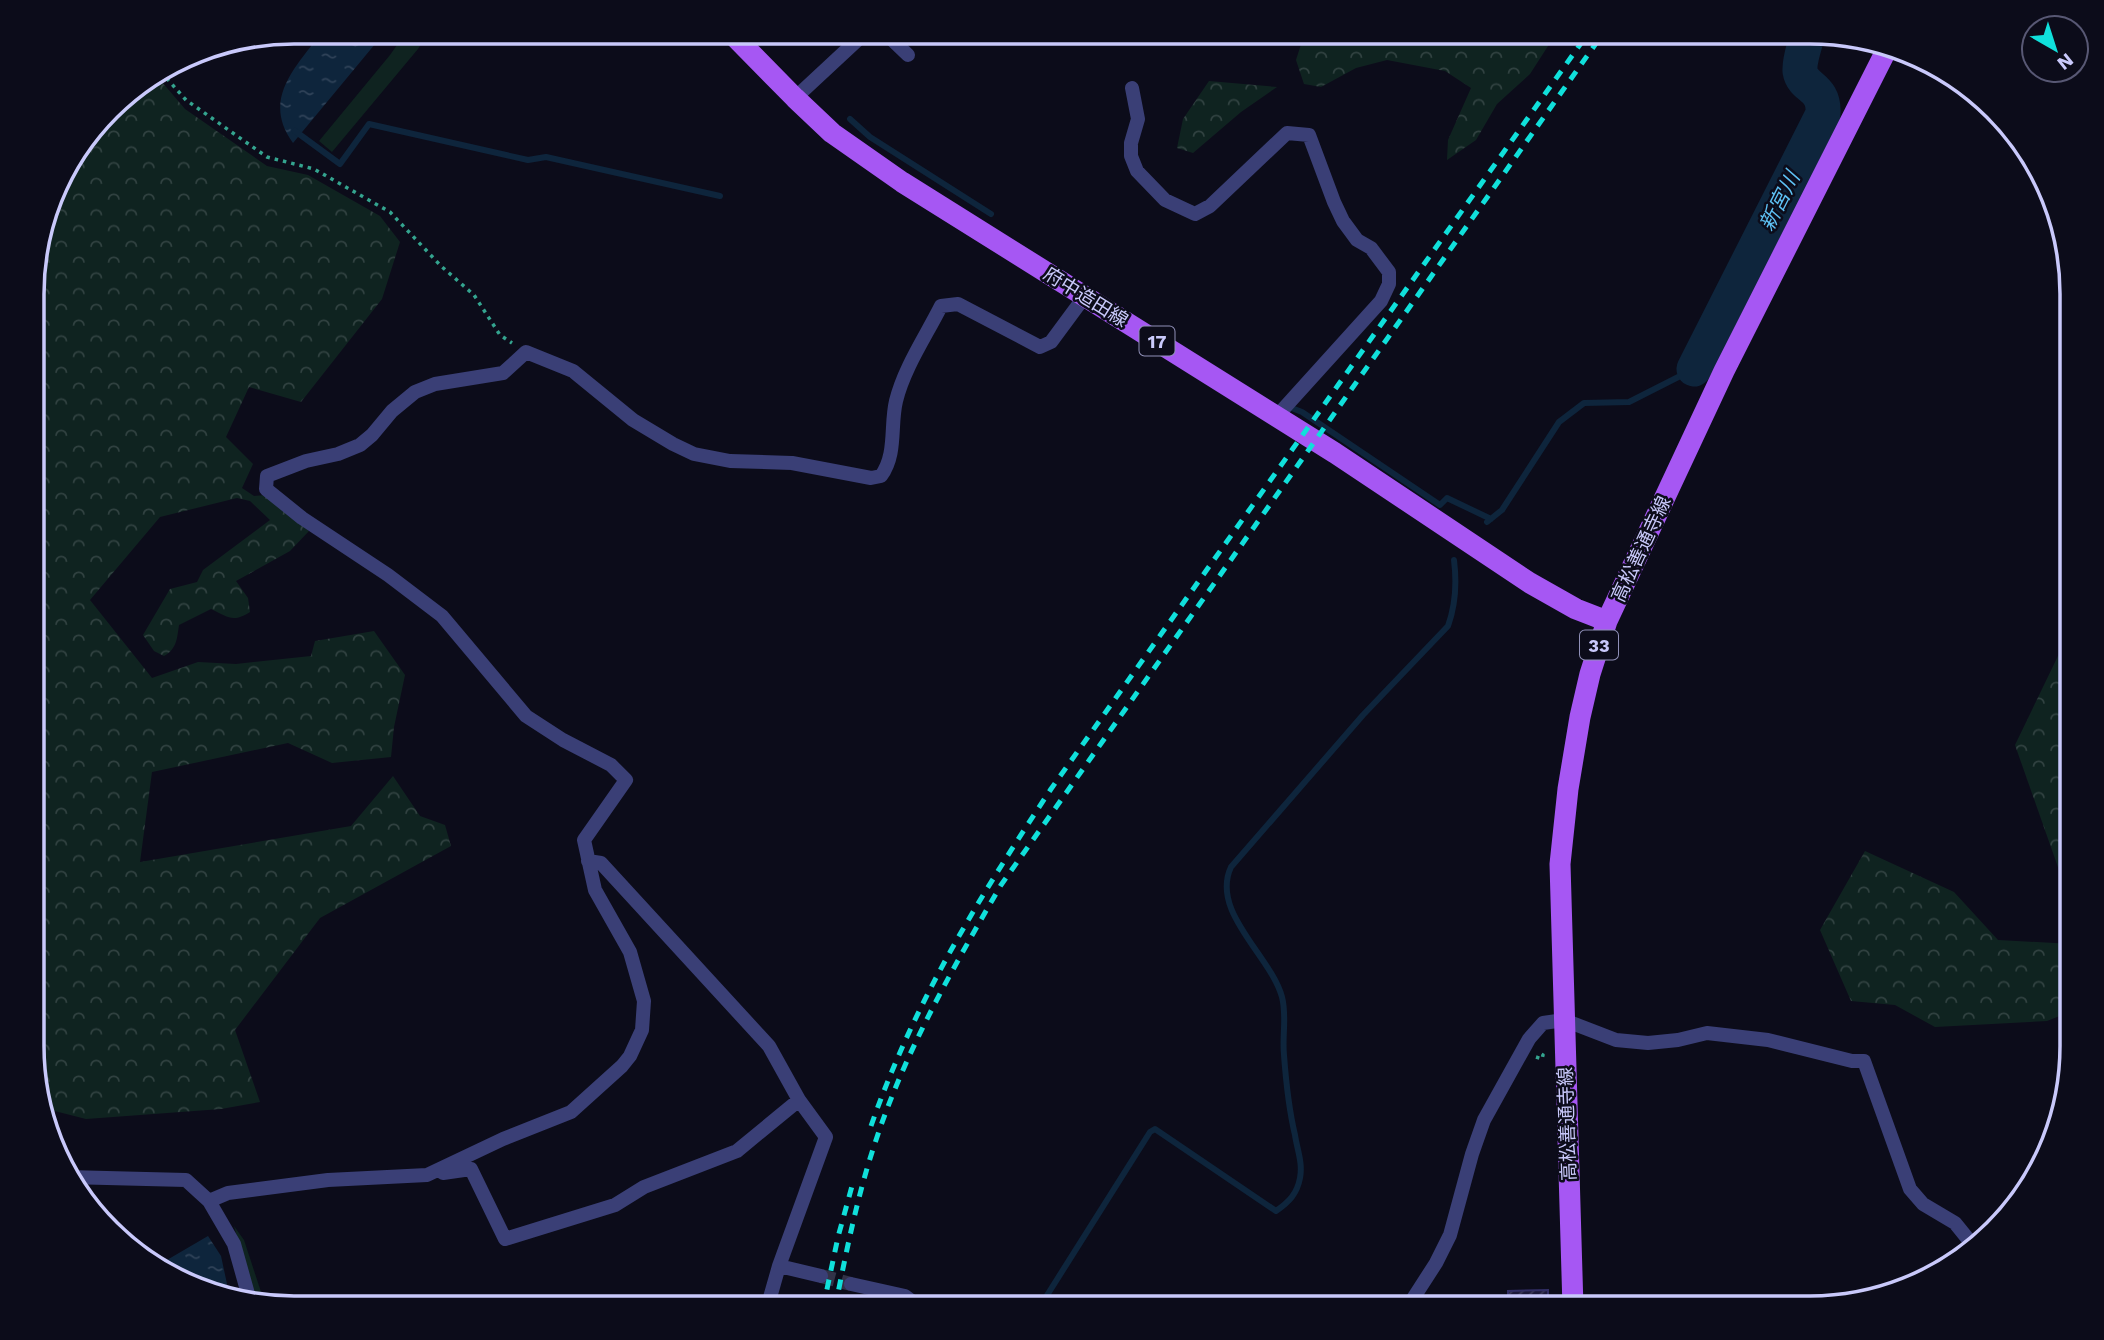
<svg xmlns="http://www.w3.org/2000/svg" width="2104" height="1340" font-family="'Work Sans','Noto Sans JP',sans-serif">
<style>
.grass{fill:#0f2320}
.forest{fill:url(#forest-crowns)}
.water{fill:url(#water-ripples)}
.lines{fill:none;stroke-linecap:round;stroke-linejoin:round}
.stream{stroke:#0e253c;stroke-width:6}
.river{stroke:#0e253c;stroke-width:35}
.building{fill:url(#building-hatch);stroke:#312d64;stroke-width:2}
.street-tunnel{stroke:#323247;stroke-width:14;stroke-dasharray:14 7;stroke-linecap:butt}
.path{stroke:#34a48f;stroke-width:3.5;stroke-dasharray:3.5 5;stroke-linecap:butt}
.street{stroke:#3a3f76;stroke-width:14}
.primary{stroke:#a657f3;stroke-width:21}
.rail{stroke:#10e0db;stroke-width:5;stroke-dasharray:10 9;stroke-linecap:butt}
.labels{text-anchor:middle;dominant-baseline:central;stroke-width:5;stroke-linejoin:round;paint-order:stroke}
.shield{fill:#0c0c1a;stroke:#9090b8;stroke-width:2}
.shield-label{font-size:18px;font-weight:bold;fill:#c9c9fb}
.street-label{font-size:19px;fill:#c9c9fb;stroke:#0c0c1a}
.water-label{font-size:21px;font-style:italic;fill:#5ec1f4;stroke:#0c0c1a}
.rim{fill:none;stroke:#c9c9fb;stroke-width:3.5}
</style>
<defs>
<pattern id="forest-crowns" width="20" height="18" patternUnits="userSpaceOnUse" patternTransform="scale(1.75)"><rect width="20" height="18" fill="#0f2320"/><path d="M2 6a3 3 0 1 1 6 0M12 15a3 3 0 1 1 6 0" fill="none" stroke="#314241"/></pattern>
<pattern id="water-ripples" width="26" height="14" patternUnits="userSpaceOnUse" patternTransform="scale(1.75)"><rect width="26" height="14" fill="#0e253c"/><path d="M2 4q2-2 4 0t4 0M15 11q2-2 4 0t4 0" fill="none" stroke="#304359"/></pattern>
<pattern id="building-hatch" width="6" height="6" patternUnits="userSpaceOnUse" patternTransform="scale(1.75)"><rect width="6" height="6" fill="#1c193a"/><path d="M-1 1l2-2M0 6l6-6M5 7l2-2" fill="none" stroke="#3c3957"/></pattern>
</defs>
<rect width="100%" height="100%" fill="#0c0c1a"/>
<path class="grass" d="M406,32H429L418,49L332,152L319,141L390,55Z
M234,1226L244,1240L265,1304L255,1302Z"/>
<path class="forest" d="M1305,32H1557L1530,74L1497,104L1476,140L1447,160L1448,140L1471,88L1445,71L1387,60L1356,68L1321,87L1304,84L1296,60Z
M156,75L185,109L267,166L308,175L380,216L400,242L382,299L301,402L249,387L226,437L253,464L242,488L254,496L266,495L309,531L290,551L236,581L248,598L250,612C233,623 228,617 211,609L179,625C177,638 177,649 164,656L154,651L143,635L170,589L197,582L203,570L270,520L250,501L237,498L160,517L90,600L152,678L198,662L236,664L311,656L315,641L374,631L405,675L394,727L391,757L332,763L288,743L152,772L140,862L351,826L393,776L420,816L445,825L451,846L320,918L235,1030L260,1102L221,1109L86,1119L43,1108L34,1080V260L59,178L121,97Z
M1209,81L1277,87L1241,112L1193,153L1177,148L1183,119Z
M2072,627V907L2015,745Z
M1865,851L1954,892L1998,940L2072,944V1011L2047,1021L1935,1027L1895,1005L1851,1001L1820,930Z"/>
<path class="water" d="M322,32H385L293,143C261,99 296,67 322,32Z
M208,1236L221,1256L230,1298L210,1295L155,1267Z"/>
<g class="lines">
<path class="stream" d="M850,119L870,137L991,214
M295,131L340,164L369,124L528,160L546,157L720,196
M1289,407L1302,412L1440,505L1447,498L1491,519
M1487,522L1502,510L1559,422L1584,403L1629,402L1694,369
M1039,1308L1150,1132L1155,1129L1276,1211C1289,1202 1297,1194 1300,1178C1303,1163 1297,1149 1295,1135C1289,1110 1286,1082 1284,1055C1282,1036 1287,1016 1282,997C1271,956 1210,912 1231,867L1363,715L1448,626C1456,604 1457,584 1454,560"/>
<path class="river" d="M1694,369L1823,114C1825,86 1803,89 1800,71C1799,59 1806,43 1808,32"/>
</g>
<path class="building" d="M1548,1290V1308H1508V1291Z"/>
<g class="lines">
<path class="street-tunnel" d="M821,1276L851,1284"/>
<path class="path" d="M161,72L186,100L267,157L314,169L390,212L441,266L474,295L500,335L512,343
M1536,1057L1542,1059L1543,1055L1539,1053"/>
<path class="street" d="M884,32L908,55
M1184,33L1186,32
M1132,88L1138,119L1131,143V156L1137,171L1165,200L1195,214L1210,206L1287,133L1309,135L1334,202L1343,221L1357,240L1371,248L1389,272V284L1381,301L1277,416
M795,98L866,32
M588,861L601,863L769,1046L799,1100L826,1137L779,1266L767,1308
M443,1173L471,1169L505,1239L615,1205L644,1187L737,1151L799,1100
M67,1177L186,1180L209,1201
M779,1266L821,1276
M851,1284L905,1296L921,1308
M250,1301L234,1244L209,1201L228,1193L328,1180L427,1175L503,1139L571,1112L622,1066L630,1056L642,1030L644,1001L630,952L595,890L584,840L626,780L611,765L563,740L526,716L442,616L388,575L302,518L266,489L267,476L306,461L338,454L360,445L372,435L392,411L415,392L435,384L503,373L526,352L573,371L633,420L673,444L694,454L730,461L792,463L871,478L881,476C897,454 890,426 896,401C904,368 926,336 941,306L958,304L1040,347L1051,342L1085,296
M1407,1308L1436,1263L1450,1235L1472,1154L1484,1120L1529,1039L1543,1023L1564,1020L1616,1040L1648,1043L1678,1040L1707,1033L1768,1040L1852,1061H1864L1910,1189L1923,1204L1955,1223L1972,1244"/>
<path class="primary" d="M730,32L795,98L832,133L902,182L1335,453L1530,583L1576,609L1607,621
M1573,1308L1560,864L1568,789L1580,717L1590,674L1607,621L1724,371L1889,45"/>
<path class="rail" d="M871,1126C915,1000 979,898 1051,789L1589,32
M823,1308L838,1237L852,1186
M835,1308C846,1253 857,1197 875,1143C905,1051 953,968 1001,885L1604,32"/>
</g>
<g class="labels">
<g class="shield">
<rect x="1139.5" y="326.5" width="35" height="29" rx="5"/>
<rect x="1580" y="630.5" width="38" height="29" rx="5"/>
</g>
<g class="shield-label">
<text x="1157" y="341">17</text>
<text x="1599" y="645">33</text>
</g>
<g class="street-label">
<text transform="translate(1086 297) rotate(32)">府中造田線</text>
<text transform="translate(1641 549) rotate(-65)">高松善通寺線</text>
<text transform="translate(1567 1124) rotate(-92)">高松善通寺線</text>
</g>
<g class="water-label">
<text transform="translate(1779 201) rotate(-63)">新宮川</text>
</g>
</g>
<path d="M0 0H2104V1340H0ZM294 44H1810A250 250 0 0 1 2060 294V1046A250 250 0 0 1 1810 1296H294A250 250 0 0 1 44 1046V294A250 250 0 0 1 294 44Z" fill="#0c0c1a" fill-rule="evenodd"/>
<path class="rim" d="M294 44H1810A250 250 0 0 1 2060 294V1046A250 250 0 0 1 1810 1296H294A250 250 0 0 1 44 1046V294A250 250 0 0 1 294 44Z"/>
<g transform="translate(2055 49) rotate(141)"><circle r="33" fill="#0c0c1a" stroke="#585874" stroke-width="2"/>
<path d="M0-5L12 26L0 18L-12 26Z" fill="#10e0db"/>
<text y="-10" font-size="19" font-weight="bold" text-anchor="middle" fill="#c9c9fb">N</text>
</g>
</svg>
